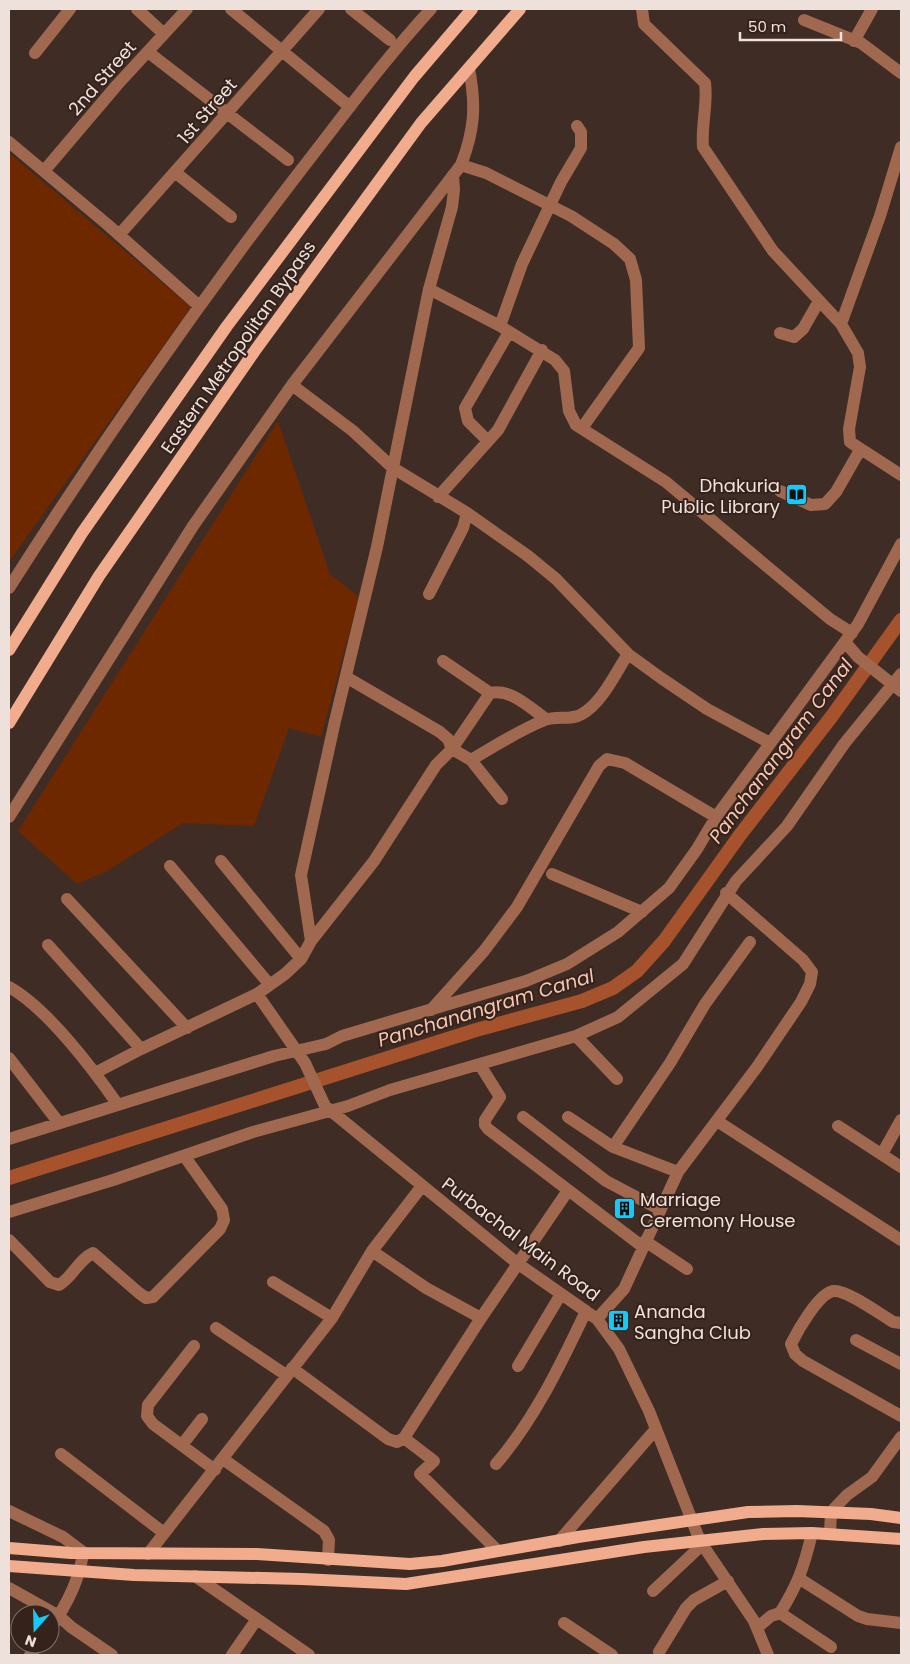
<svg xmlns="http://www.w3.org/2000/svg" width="910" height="1664" font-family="Poppins,sans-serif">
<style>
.green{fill:#6e2800}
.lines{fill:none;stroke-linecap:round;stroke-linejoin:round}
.canal{stroke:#a6522c;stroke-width:14}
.minor{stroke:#a16850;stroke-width:12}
.major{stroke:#f1ab8d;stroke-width:12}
.labels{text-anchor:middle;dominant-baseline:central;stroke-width:4;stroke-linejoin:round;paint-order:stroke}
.street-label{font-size:18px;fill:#eee1dc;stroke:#35221b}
.poi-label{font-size:18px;fill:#eee1dc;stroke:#35221b;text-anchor:start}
.water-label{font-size:19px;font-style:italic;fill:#f6c6b2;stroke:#35221b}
</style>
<rect width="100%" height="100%" fill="#3f2c24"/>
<path class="green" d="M9,153L191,307L9,562Z
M278,421L330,574L359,597L321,737L289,728L254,826L183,823L109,870L77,884L18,831Z"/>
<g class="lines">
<path class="canal" d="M9,1178L476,1030L582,1001L613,988L637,971L664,941L740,835L832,716L901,620"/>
<path class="minor" d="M137,9L164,34
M231,9L350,107
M351,9L390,40
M642,9L644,24L705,83C708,104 701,125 703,147L773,251L841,324L858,353L860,367L849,429L850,442L901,475
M804,20L861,43L901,73
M854,41L872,9
M148,52L288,160
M35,53L70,9
M9,142L108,225L198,305
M461,165L486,173L571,216L614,244L630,259L636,280L639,348L582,428
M44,171L117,85L187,9
M176,173L231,217
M119,235L319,9
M429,289L500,326L555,360L564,371L569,411L576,425L666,482L830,619L852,633
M841,324L880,216L901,147
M500,326L522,264L561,182L581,148V132L577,126
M780,333L794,337L803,329L819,301
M292,385L353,431L393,468L467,513L528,556L556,579L628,654L661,678L707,709L770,743
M488,441L468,421L465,408L509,332
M780,491L811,505L825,504L836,492L860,450
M438,497L498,430L542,350
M9,588C100,445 197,305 301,170C343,116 384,60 431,9
M429,594L463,528L467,513
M845,642L858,657L901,691
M443,661L490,693
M346,677L440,732L448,739L452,749
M452,749L490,693C511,688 530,708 546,719
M471,760L502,799
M9,817L193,526L292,385L461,165C475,129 476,105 469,68
M221,861L301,959
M170,866L270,985
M552,874L642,912
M67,899L187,1028
M311,941L301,875L335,721L377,547L429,289L452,207L454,190L453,175
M48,945L141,1049
M9,987C47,1008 93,1069 118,1105
M257,994L305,1063L325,1106L517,1263L597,1319L619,1349L649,1411L700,1541L754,1621L768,1655
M431,1010L484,951L517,907L599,766L607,759L625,763L716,817
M576,1036L617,1079
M9,1058L59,1123
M480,1065L500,1097L485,1120V1125L488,1129L643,1247
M95,1073L141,1049L257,994L285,974L301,959L311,941L374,861L436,765L452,749L471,760C495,746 519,730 545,720C557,715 571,721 582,714C602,703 616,672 628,654
M523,1117L606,1181L659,1209
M568,1117L613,1147L678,1172
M717,1121L901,1240
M838,1126L901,1167
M9,1139L274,1056L326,1044L342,1036L526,981L567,964L618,932L669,888L697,849L716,817L858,624L901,544
M613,1147L670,1063L705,1004L750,942
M882,1154L901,1120
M9,1212L113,1180L253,1132L348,1106L390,1090L576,1036L618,1017L683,964L736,881L787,826L844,744L901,674
M9,1240L50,1282L59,1285C73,1277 78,1260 93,1253L139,1293L146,1298L153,1297L220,1229L224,1220L222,1209L185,1157
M645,1241L687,1269
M372,1251L426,1288L481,1318
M273,1282L332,1318
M597,1319L624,1289L678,1172L757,1067L801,1002L810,984L812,972L803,960L726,893
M901,1323L893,1322C880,1314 847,1290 834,1291C819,1292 797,1332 791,1344L795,1354L803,1361L901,1416
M216,1328L286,1375
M856,1340L901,1364
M194,1346L148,1405L147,1416L153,1424L215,1470
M518,1366L561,1294
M292,1368L388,1439L397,1442L404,1438L481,1318L567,1192
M404,1438L434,1461L420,1474L498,1551
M182,1445L202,1419
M61,1454L164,1533
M223,1459L324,1531L329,1540L328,1560
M496,1464C534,1420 561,1364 586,1311
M9,1511L63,1537L83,1552C80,1580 66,1606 50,1629
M830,1534L831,1512L847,1495L872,1477L901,1437
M559,1541L656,1429
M148,1554L332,1318L372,1251L422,1186
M195,1576L309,1655
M800,1579L858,1616L867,1619L901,1623
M9,1588L59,1616L71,1627L112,1655
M653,1591L703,1544
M780,1613C798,1584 804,1567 812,1533
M564,1623L612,1655
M757,1628L771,1616L780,1613L831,1647
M659,1652L686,1608L694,1600L728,1581
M30,1655L39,1644
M232,1655L257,1619"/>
<path class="major" d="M9,650L82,533L227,326L414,77L472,9
M9,723L99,576L254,352L421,123L520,9
M9,1548L71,1553L257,1554L410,1564L442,1561L578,1537L748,1512L797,1511L871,1514L901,1518
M9,1566L134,1575L302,1579L406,1584L644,1547L763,1534L812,1533L901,1539"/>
</g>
<defs>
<symbol id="library-square" viewBox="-11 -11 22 22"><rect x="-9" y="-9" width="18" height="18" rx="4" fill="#13cafb" stroke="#35221b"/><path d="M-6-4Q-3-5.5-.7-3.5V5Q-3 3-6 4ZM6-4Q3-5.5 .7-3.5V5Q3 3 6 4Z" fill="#111"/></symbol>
<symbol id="building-square" viewBox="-11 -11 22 22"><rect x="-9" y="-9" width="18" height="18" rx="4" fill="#13cafb" stroke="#35221b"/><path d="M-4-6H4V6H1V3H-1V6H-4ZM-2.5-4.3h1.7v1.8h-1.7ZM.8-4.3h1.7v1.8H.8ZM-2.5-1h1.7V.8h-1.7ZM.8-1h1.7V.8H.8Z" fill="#111"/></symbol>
</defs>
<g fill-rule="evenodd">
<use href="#library-square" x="784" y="482" width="25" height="25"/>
<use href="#building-square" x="612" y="1196" width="25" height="25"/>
<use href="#building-square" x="606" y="1308" width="25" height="25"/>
</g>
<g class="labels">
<g class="street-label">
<text transform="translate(102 78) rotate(-49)">2nd Street</text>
<text transform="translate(207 111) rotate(-49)">1st Street</text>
<text transform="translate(238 347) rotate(-55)">Eastern Metropolitan Bypass</text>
<text transform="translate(521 1239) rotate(37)">Purbachal Main Road</text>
</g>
<g class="poi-label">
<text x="780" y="485" text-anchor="end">Dhakuria<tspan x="780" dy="21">Public Library</tspan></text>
<text x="640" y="1199">Marriage<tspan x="640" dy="21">Ceremony House</tspan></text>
<text x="634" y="1311">Ananda<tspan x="634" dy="21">Sangha Club</tspan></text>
</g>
<g class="water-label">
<text transform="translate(781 751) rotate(-53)">Panchanangram Canal</text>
<text transform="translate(486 1008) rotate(-17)">Panchanangram Canal</text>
</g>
</g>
<rect width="910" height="1664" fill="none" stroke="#eee1dc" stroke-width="20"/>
<g transform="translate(35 1629) rotate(200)"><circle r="24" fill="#35221b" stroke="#7f6e68"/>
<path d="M0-4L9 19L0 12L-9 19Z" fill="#13cafb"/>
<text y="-8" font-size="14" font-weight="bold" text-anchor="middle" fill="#eee1dc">N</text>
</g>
<path d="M740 32v8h101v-8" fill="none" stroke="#eee1dc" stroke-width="2.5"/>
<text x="748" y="32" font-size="15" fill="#eee1dc" stroke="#35221b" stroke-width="4" paint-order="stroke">50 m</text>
</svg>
